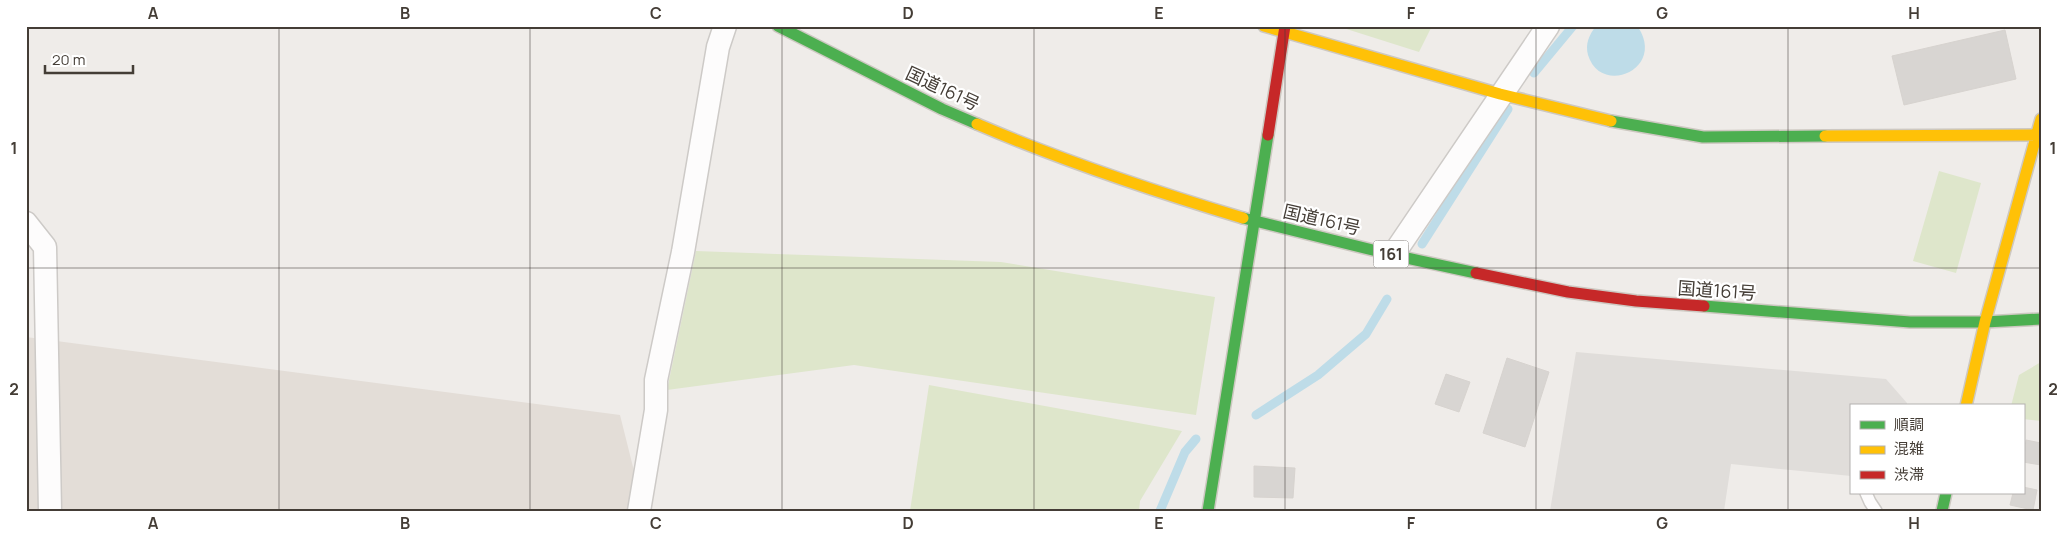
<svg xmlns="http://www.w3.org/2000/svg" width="2067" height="537" font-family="Manrope,'Noto Sans JP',sans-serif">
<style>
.residential{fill:#e3ddd7}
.green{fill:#dee6cb}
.parking{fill:#e0ddda}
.water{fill:#bedce8}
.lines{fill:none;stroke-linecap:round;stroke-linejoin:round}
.stream{stroke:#bedce8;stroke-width:9}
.building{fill:#d8d5d2;stroke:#d7d3cf}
.lane-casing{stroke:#cdcac7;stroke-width:14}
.street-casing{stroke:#cdcac7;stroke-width:25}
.fast-casing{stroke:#cdc8c1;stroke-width:14}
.slow-casing{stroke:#cdc8c1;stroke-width:14}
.jam-casing{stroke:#cdc8c1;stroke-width:14}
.lane{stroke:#fdfcfc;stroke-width:11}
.street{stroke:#fdfcfc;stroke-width:22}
.fast{stroke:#4caf50;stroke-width:11}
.slow{stroke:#ffc107;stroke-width:11}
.jam{stroke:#c62828;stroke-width:11}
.grid{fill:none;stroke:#443d36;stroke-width:1;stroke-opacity:0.55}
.labels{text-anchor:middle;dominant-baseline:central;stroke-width:4.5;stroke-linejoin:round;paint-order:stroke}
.shield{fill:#fff;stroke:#7c7772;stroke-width:1}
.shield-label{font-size:16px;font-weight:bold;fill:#443d36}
.street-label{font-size:18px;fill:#443d36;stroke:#fff}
.neatline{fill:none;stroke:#443d36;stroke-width:2}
.grid-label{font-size:16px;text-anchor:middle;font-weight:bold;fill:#443d36}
</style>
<rect width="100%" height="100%" fill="#efece9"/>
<path class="residential" d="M26,337L620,415L644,511H26Z"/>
<path class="green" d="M1337,26H1432L1419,52Z
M1939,171L1981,183L1956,273L1913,261Z
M696,251L1001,262L1215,297L1196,415L854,365L667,390Z
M2041,362V421L2023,419V406H2011L2019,375Z
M929,385L1182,431L1140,501L1139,511H910Z"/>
<path class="parking" d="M1576,352L1886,379L1907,403V406H1851V476L1731,464L1724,511H1550Z"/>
<path class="water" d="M1596,26L1638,27C1666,69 1601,97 1588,55C1585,44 1589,35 1596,26Z"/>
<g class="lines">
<path class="stream" d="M1534,73L1573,26
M1422,244L1508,109
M1256,415L1318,375L1366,334L1387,299
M1160,511L1185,452L1196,439"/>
</g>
<path class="building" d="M2005,30L2016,79L1904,105L1892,56Z
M1507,358L1549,372L1525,447L1483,433Z
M1446,374L1470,382L1459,412L1435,404Z
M2026,440L2041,443V465L2023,462Z
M1254,466L1295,468L1293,498L1254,497Z
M2023,487L2037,490L2033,510L2010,505L2013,493H2023Z"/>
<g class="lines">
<defs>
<path id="lane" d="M1866,493L1870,502L1876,511"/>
<path id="street" d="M26,223L45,247L50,511
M1393,255L1548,26
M639,511L656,410V380L683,252L718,47L725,26"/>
<path id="fast" d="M778,26L942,109L977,124
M1611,121L1703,137L1825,136
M1243,218L1393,255L1476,273
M1704,306L1910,322H1985L2041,319
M1208,511L1268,135
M1942,511L1946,493"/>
<path id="slow" d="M1264,26L1500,94L1611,121
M977,124C1063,161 1153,191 1243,218
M1825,136L2041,135
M1966,406L1985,322L2041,119"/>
<path id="jam" d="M1268,135L1285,26
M1476,273L1568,292L1636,301L1704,306"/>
</defs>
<use href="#lane" class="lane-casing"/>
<use href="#street" class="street-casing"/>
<use href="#fast" class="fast-casing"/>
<use href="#slow" class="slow-casing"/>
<use href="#jam" class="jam-casing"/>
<use href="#lane" class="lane"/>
<use href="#street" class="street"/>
<use href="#fast" class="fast"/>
<use href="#slow" class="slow"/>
<use href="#jam" class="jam"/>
</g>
<path class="grid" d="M279,26V511M530,26V511M782,26V511M1034,26V511M1285,26V511M1536,26V511M1788,26V511M26,268H2041"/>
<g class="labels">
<rect class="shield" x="1373.5" y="240.5" width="35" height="27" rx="4"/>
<g class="shield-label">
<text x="1391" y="254">161</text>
</g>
<g class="street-label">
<text transform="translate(943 88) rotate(25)">国道161号</text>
<text transform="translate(1322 219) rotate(13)">国道161号</text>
<text transform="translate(1717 290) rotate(4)">国道161号</text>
</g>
</g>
<rect width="2067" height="537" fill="none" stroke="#ffffff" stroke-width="55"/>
<rect x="1850" y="404" width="175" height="90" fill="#ffffff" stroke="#b4b1af"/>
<rect x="1860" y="421" width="25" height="8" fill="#4caf50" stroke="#b4b1af"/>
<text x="1894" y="430" font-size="15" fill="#443d36">順調</text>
<rect x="1860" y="446" width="25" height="8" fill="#ffc107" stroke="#b4b1af"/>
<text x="1894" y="454" font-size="15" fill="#443d36">混雑</text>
<rect x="1860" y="471" width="25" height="8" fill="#c62828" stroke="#b4b1af"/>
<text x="1894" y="480" font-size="15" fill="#443d36">渋滞</text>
<path d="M45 65v8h88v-8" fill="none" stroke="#443d36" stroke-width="2.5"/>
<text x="52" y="65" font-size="15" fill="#443d36" stroke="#ffffff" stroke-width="4" paint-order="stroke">20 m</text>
<rect x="28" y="28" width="2012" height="482" class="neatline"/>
<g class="grid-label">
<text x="153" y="19">A</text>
<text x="405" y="19">B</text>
<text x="656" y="19">C</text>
<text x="908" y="19">D</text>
<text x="1159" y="19">E</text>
<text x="1411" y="19">F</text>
<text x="1662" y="19">G</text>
<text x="1914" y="19">H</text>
<text x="14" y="154">1</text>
<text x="2053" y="154">1</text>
<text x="14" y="395">2</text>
<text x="2053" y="395">2</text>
<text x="153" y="529">A</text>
<text x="405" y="529">B</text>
<text x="656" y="529">C</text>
<text x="908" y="529">D</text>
<text x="1159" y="529">E</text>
<text x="1411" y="529">F</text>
<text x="1662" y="529">G</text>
<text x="1914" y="529">H</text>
</g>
</svg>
